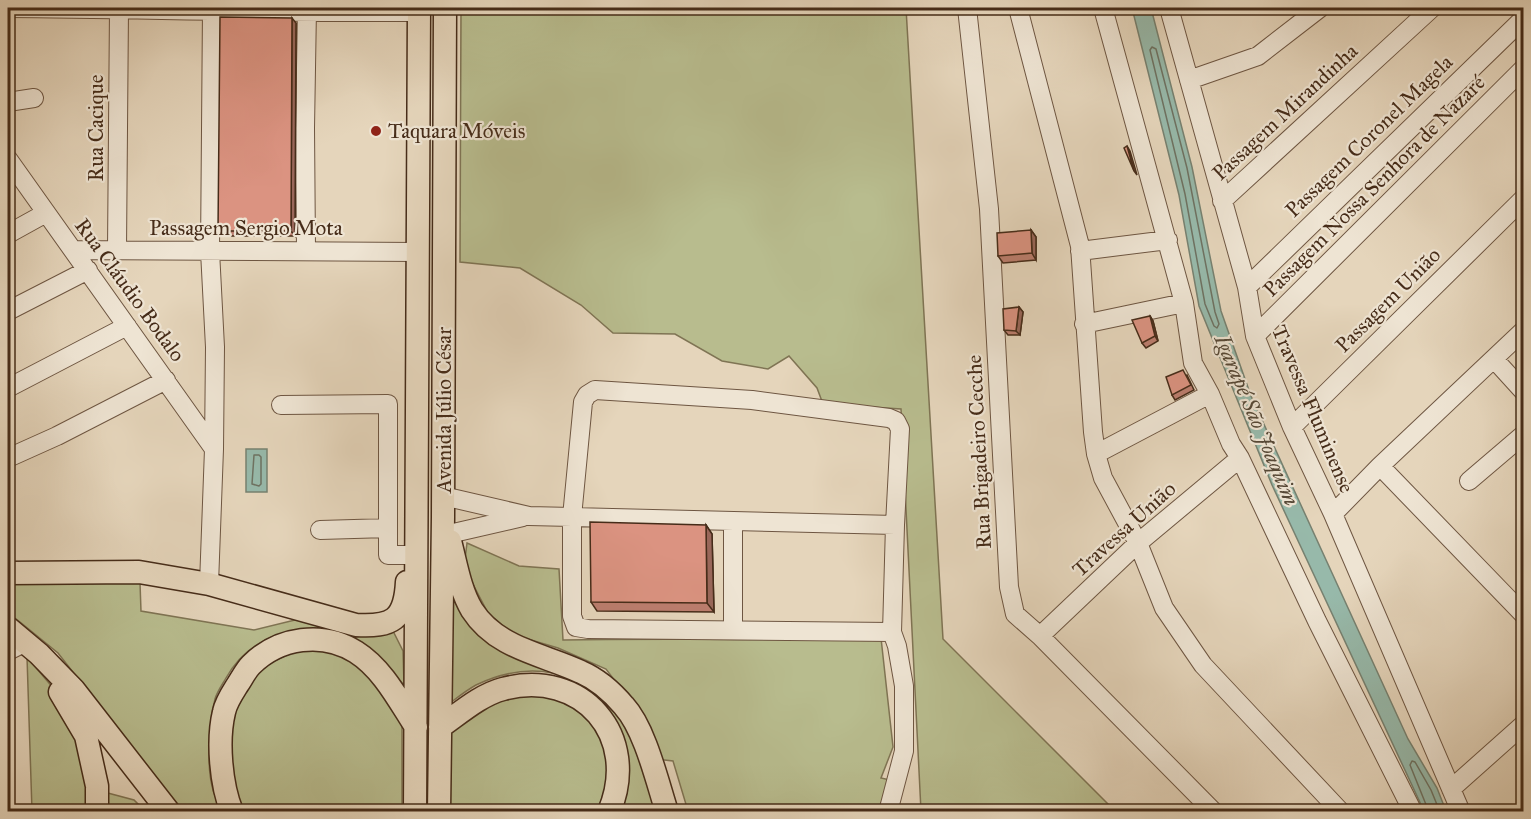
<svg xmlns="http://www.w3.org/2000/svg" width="1531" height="819" font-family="'IM FELL Great Primer',serif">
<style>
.green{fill:#b8bc8e;stroke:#7f7454;stroke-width:1.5}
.water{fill:#97b9aa;stroke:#778170;stroke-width:1.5}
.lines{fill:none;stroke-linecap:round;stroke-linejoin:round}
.shore{stroke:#6e7262;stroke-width:1.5}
.minor-casing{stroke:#6e5642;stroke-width:20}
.major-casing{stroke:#462c19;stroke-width:25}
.minor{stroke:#eee4d3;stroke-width:18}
.major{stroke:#e5d5bb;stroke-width:22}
.wall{fill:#bc7e6f;stroke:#462c19;stroke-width:1.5}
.shaded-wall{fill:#99675a;stroke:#462c19;stroke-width:1.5}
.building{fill:#db9381;stroke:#462c19;stroke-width:1.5}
.poi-dot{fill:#8f2418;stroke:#eee4d3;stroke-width:2}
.labels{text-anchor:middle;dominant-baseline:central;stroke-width:4.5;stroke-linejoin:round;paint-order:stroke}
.street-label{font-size:21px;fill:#462c19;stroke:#eee4d3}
.poi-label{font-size:21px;fill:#462c19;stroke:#eee4d3;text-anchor:start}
.water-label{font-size:22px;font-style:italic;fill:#564836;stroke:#eee4d3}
</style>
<rect width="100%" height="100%" fill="#e5d5bb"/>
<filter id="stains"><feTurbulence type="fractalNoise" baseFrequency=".00333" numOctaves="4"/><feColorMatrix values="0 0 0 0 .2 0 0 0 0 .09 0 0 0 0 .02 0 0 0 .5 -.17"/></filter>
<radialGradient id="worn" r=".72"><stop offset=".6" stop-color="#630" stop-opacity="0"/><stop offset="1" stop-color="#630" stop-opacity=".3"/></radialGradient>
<path class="green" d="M461,8H906L943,639L1115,811H921L901,409L823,404L817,388L789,356L768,369L722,361L675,334L613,333L581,305L520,268L460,262Z
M467,543L519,566L559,569L563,640C669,638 775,641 881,638L893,747L881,778L890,780L878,811H688L673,761L656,759L642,716L606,669L558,648L514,635L488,613L464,567Z
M448,574L459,606L606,697L630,733L656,811H614C618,799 625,786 627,773C631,754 623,736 615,721C584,667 529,660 476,685C467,690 458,697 450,703Z
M8,582L140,583L141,611L254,630L299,619L392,629L403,651L404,685C389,669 373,647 353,638C307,618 251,633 226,678C222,685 217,692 215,699C209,724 206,765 213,790C215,797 219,804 221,811H182L58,653L20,622L8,613Z
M298,650L336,652L356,663L384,690L402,723V811H240L234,800L230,722L248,686L265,665Z
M27,657L65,702L86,736L93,811H32Z
M546,691L580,705L611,755L608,779L600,804L595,811L447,812L448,728L485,702Z
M104,792L134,800L145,811H104Z"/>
<path class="water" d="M1132,8H1151L1192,167L1221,311L1251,396L1408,739L1437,788L1446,811H1424L1272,485L1199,306L1179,195Z
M246,449H267V492H246Z"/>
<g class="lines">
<path class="shore" d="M1152,47L1156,49L1187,168L1215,312L1219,324L1217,328L1214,326L1205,304L1185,194L1150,50Z
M254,455H259L261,457V484L259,486L252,484Z
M1429,812L1410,765L1412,761L1415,762L1431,790L1440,812"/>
<defs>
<path id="minor" d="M8,8C145,9 282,13 419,12
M967,8L989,209L1009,587L1015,614L1040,636L1214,812
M1018,8L1080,246L1093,432L1096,454L1103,478L1138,543L1164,608L1203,665L1341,812
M1103,8L1184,303L1193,363L1210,394L1231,444L1240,458L1317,621L1413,812
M1169,8L1247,287L1255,336L1292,427L1333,514L1461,812
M1189,80L1258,56L1320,8
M8,102L34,98
M8,159L214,449
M1222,201L1432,8
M8,234L46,213
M117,249L119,8
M74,250L418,252
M306,250L305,128L307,8
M1080,251L1168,240
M1247,287L1524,18
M8,311L88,270
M1084,324L1184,303
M1255,336L1524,68
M1494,359L1524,392
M8,388L127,326
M281,405L388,404V528
M1292,427L1524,198
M1096,454L1210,394
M8,458L57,436L166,380
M1380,466L1524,615
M1469,481L1524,434
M443,496L529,516L572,517L895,525L900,429L896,421L889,418L752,400L595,390L587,395L583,402L572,517V616L576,627L588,629L892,632L897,646L904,686V751L888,812
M1333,514L1380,466L1524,330
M320,530L388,528V555H409
M449,534L523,517
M209,584L214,449L215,347L210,251L212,8
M733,630V521
M892,632L895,525
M1040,636L1138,543L1240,458
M8,651L26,642
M1451,789L1524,724"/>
<path id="major" d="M450,541C456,564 460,590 472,610C497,649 543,654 581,672C597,679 613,693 624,706C645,729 657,781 667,812
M8,573L139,572L209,584L356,625C392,627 405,620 407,582
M8,628L39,654L74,690L169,812
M60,692L86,736L97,786V812
M440,727C459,714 480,695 503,689C582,668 641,736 609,812
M232,812C221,785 217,741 224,712C226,702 233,692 238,684C242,678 246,670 251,665C279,637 323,631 356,652C383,669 399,701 416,727
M415,812L419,8
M439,812L443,517L445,8"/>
</defs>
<use href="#minor" class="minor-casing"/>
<use href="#major" class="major-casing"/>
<use href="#minor" class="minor"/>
<use href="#major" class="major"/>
</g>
<path class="wall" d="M296,23L295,236H221L218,231Z
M1031,230L1036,237V260L1003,263L998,256Z
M1019,307L1023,312L1020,335H1008L1004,330Z
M1150,316L1153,321L1158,341L1146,348L1142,343Z
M1187,375L1194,390L1175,400L1172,395Z
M706,525L712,534L714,612L597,611L591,602Z"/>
<path class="shaded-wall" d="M292,18L296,23L295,236L291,231Z
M1127,146L1130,151L1137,175L1134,171Z
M1031,230L1036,237V260L1032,253Z
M1019,307L1023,312L1020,335L1016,331Z
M1150,316L1153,321L1158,341L1155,336Z
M706,525L712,534L714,612L707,603Z"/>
<path class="building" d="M220,17L292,18L291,231H218Z
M1127,146L1134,171L1124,148Z
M1031,230L1032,253L998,256L997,233Z
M1019,307L1016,331L1004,330L1003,309Z
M1150,316L1155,336L1142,343L1132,320Z
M1183,370L1191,385L1172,395L1166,377Z
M590,522L706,525L707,603L591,602Z"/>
<circle class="poi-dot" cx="376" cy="131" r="6"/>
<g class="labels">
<g class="street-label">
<text transform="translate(1285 112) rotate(-43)">Passagem Mirandinha</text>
<text transform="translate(96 128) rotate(-90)">Rua Cacique</text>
<text transform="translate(1369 136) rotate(-44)">Passagem Coronel Magela</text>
<text transform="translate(1374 186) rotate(-45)">Passagem Nossa Senhora de Nazaré</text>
<text x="246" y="228">Passagem Sergio Mota</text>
<text transform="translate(130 290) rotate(54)">Rua Cláudio Bodalo</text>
<text transform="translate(1388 300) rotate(-45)">Passagem União</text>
<text transform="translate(1313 409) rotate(67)">Travessa Fluminense</text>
<text transform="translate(444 410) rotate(-90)">Avenida Júlio César</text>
<text transform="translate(979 452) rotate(-93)">Rua Brigadeiro Cecche</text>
<text transform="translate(1124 529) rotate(-42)">Travessa União</text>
</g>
<g class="poi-label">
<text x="388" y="131">Taquara Móveis</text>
</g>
<g class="water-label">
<text transform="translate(1257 420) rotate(67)">Igarapé São Joaquim</text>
</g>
</g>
<rect width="1531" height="819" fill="none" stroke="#e5d5bb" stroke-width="30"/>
<rect x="9" y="9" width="1513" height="801" fill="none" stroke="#462c19" stroke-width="3"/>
<rect x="15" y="15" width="1501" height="789" fill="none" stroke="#462c19" stroke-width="1.5"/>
<rect width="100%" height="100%" filter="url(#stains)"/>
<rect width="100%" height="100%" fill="url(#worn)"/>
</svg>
